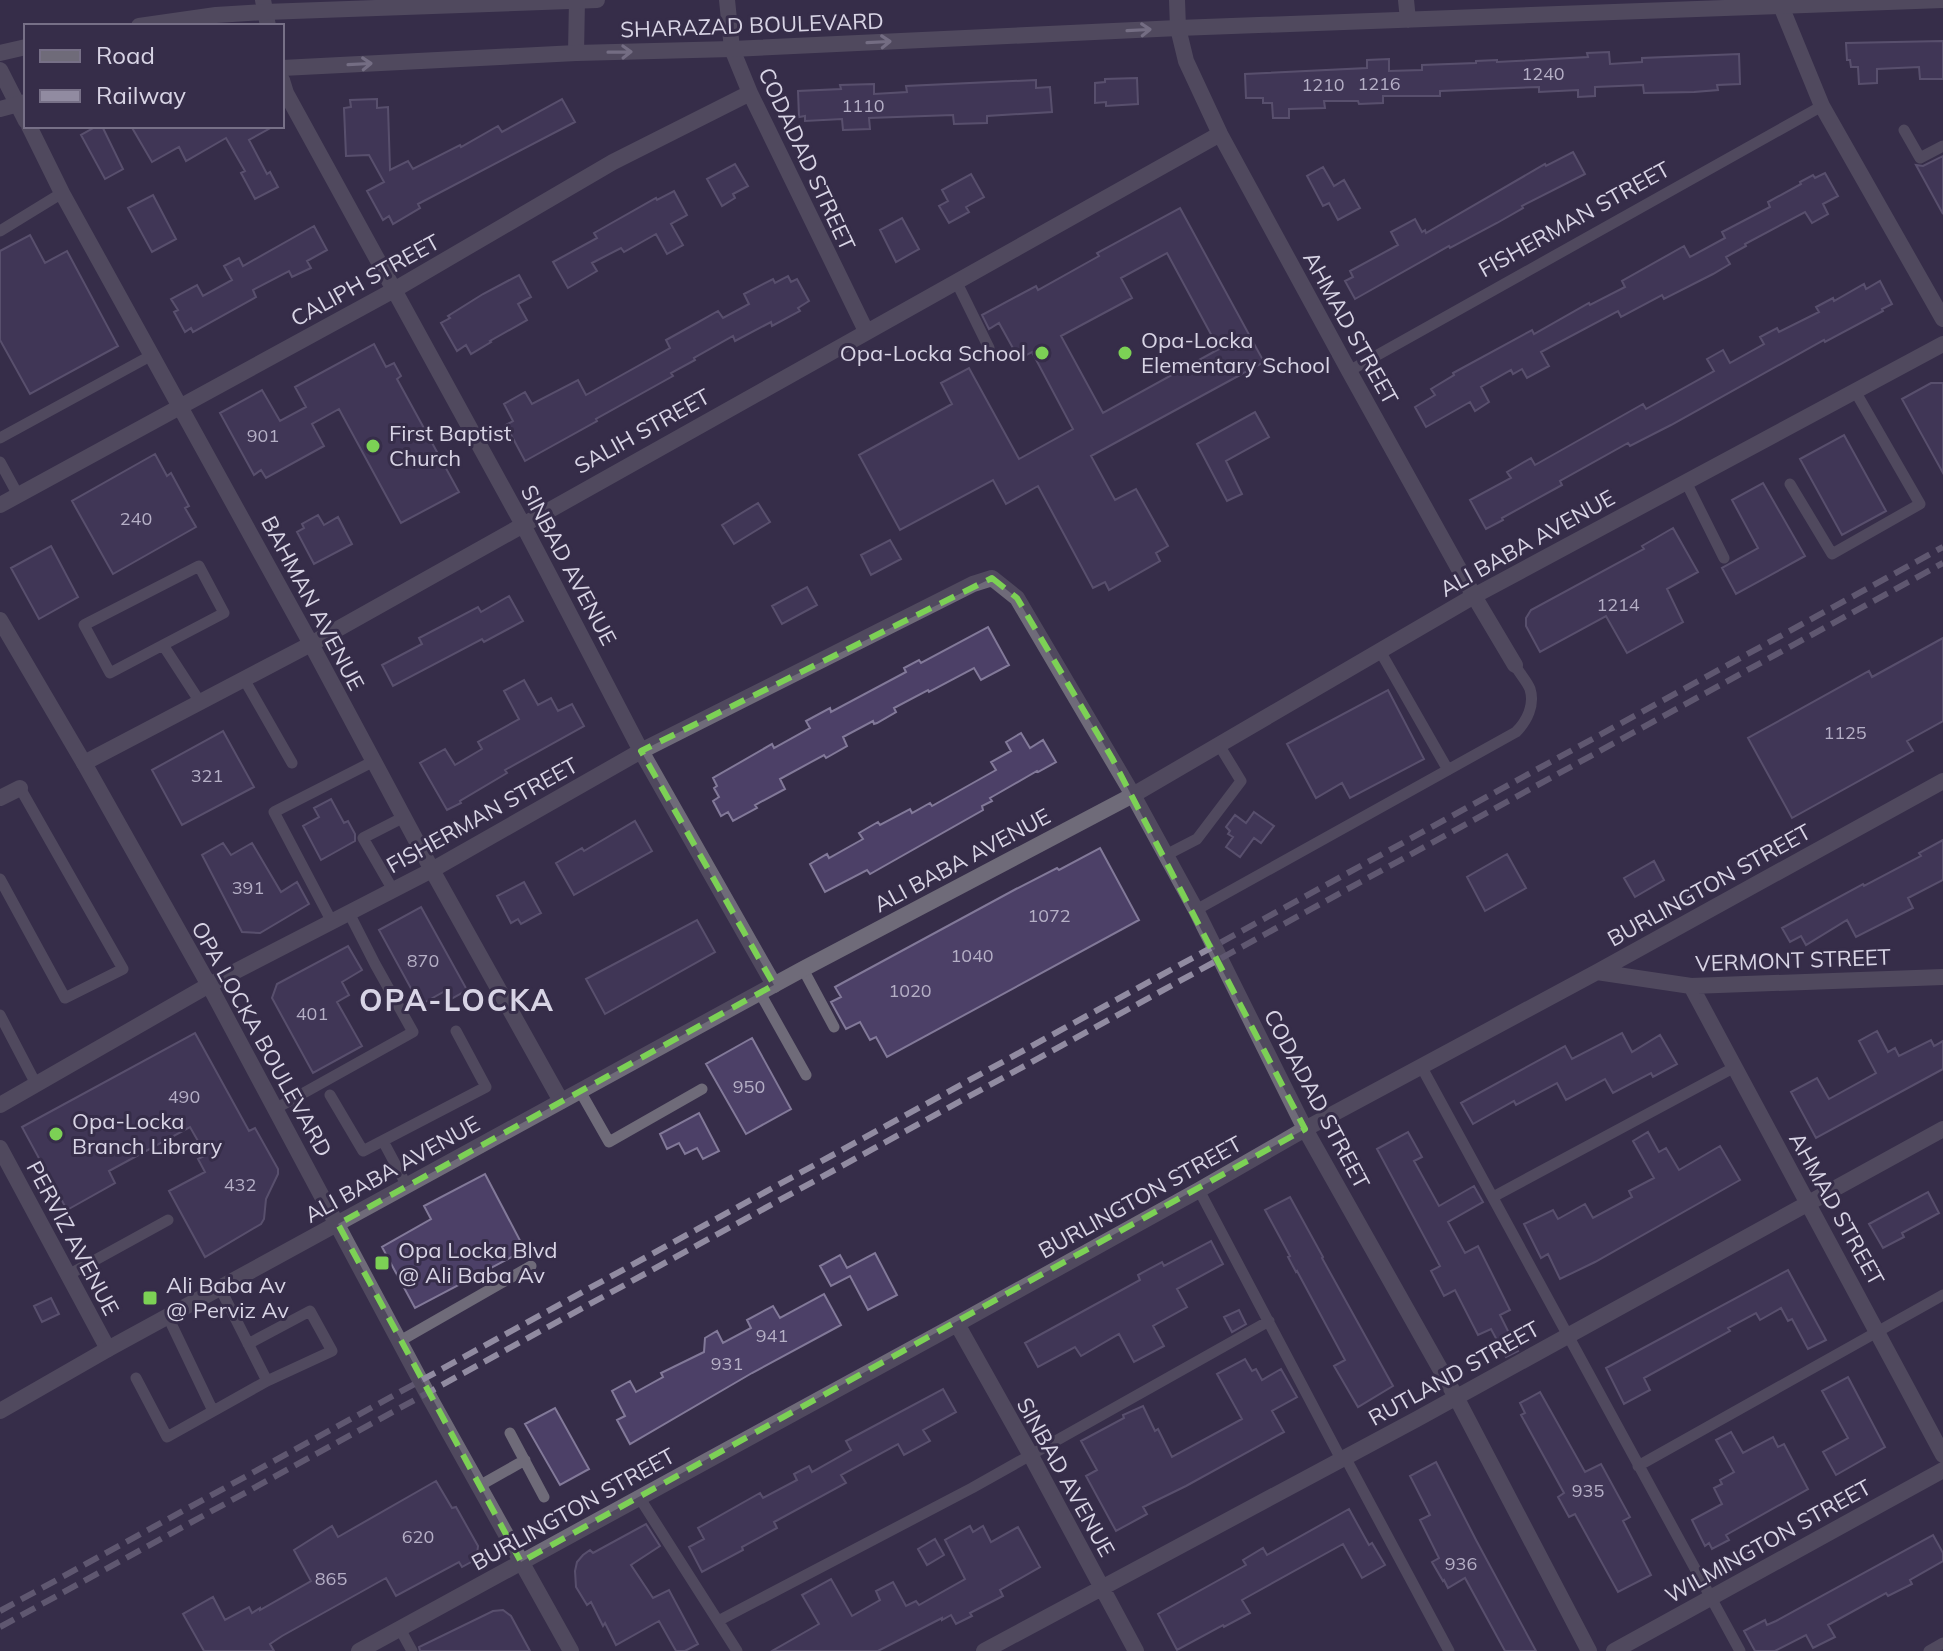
<svg xmlns="http://www.w3.org/2000/svg" width="1943" height="1651" font-family="Mulish,sans-serif">
<style>
.building{fill:#4c4067;stroke:#827999;stroke-width:2;fill-rule:evenodd}
.lines{fill:none;stroke-linecap:round;stroke-linejoin:round}
.service{stroke:#6f6b79;stroke-width:11}
.minor{stroke:#6f6b79;stroke-width:16}
.tertiary{stroke:#6f6b79;stroke-width:16}
.rail{stroke:#918ba1;stroke-width:6;stroke-dasharray:16 8;stroke-linecap:butt}
.oneway{stroke:#bebaca}
.marked{fill:none;stroke:#7cd155;stroke-width:6;stroke-dasharray:16 10;stroke-linejoin:round}
.poi-dot{fill:#7cd155;stroke:#362d49;stroke-width:3}
.labels{text-anchor:middle;dominant-baseline:central;stroke-width:6;stroke-linejoin:round;paint-order:stroke}
.number-label{font-size:18px;fill:#b5afc6}
.street-label{font-size:22px;fill:#d8d4e5;stroke:#362d49}
.poi-label{font-size:22px;fill:#d8d4e5;stroke:#362d49;text-anchor:start}
.district-label{font-size:30px;font-weight:bold;letter-spacing:2px;fill:#d8d4e5;stroke:#362d49}
</style>
<rect width="100%" height="100%" fill="#362d49"/>
<path class="building" d="M1943,41V79H1920L1919,67L1877,69V83L1859,84L1858,67H1851L1850,60H1847L1846,43Z
M1609,52L1610,64L1642,62V58L1739,54L1740,84L1717,85L1718,90L1694,92L1644,93L1643,85L1595,87V96L1578,97V90L1539,92V87L1440,91V96H1383V103L1359,104L1358,101H1324L1325,108L1289,109V118H1273L1272,103H1263V98H1246L1245,74L1367,68V60L1389,59V71L1422,70V65L1476,63V61L1497,60V62L1588,57L1587,53Z
M1137,78L1138,104L1106,106V102L1095,103V83L1105,82V79Z
M1036,80V88L1050,87L1052,112L987,116V123L954,124L953,115L869,118L870,129L843,130L842,119L805,121V116L799,117L798,91L841,89L840,85L874,84V94L907,92L906,86Z
M377,99V108L388,107L390,170L408,161L413,169L460,145L461,147L498,126L502,132L562,99L575,122L418,204L420,208L393,224L389,216L383,220L367,191L384,182L369,155L346,156L344,108L351,107L350,100Z
M97,126H102L123,169L105,179L81,135Z
M131,126H274L249,140L267,174L270,172L278,187L255,199L241,173L245,171L226,138L186,161L179,147L152,162Z
M1573,152L1585,174L1522,206L1523,208L1497,223L1450,248L1449,246L1355,299L1345,281L1353,277L1350,271L1398,245L1391,232L1415,219L1422,232L1425,230L1426,233L1545,164L1546,166Z
M1943,156V214L1916,165L1923,166Z
M735,164L748,186L733,194L735,198L722,206L707,179Z
M1323,167L1334,186L1344,180L1360,208L1338,220L1329,203L1323,206L1307,176Z
M1825,173L1838,196L1823,204L1828,214L1812,223L1805,212L1745,244L1746,246L1726,257L1730,264L1713,274L1664,299L1662,295L1621,317L1618,311L1541,352L1549,366L1527,378L1522,369L1513,374L1511,370L1481,387L1489,402L1475,411L1470,402L1426,427L1415,407L1435,395L1431,389L1454,375L1453,373L1532,330L1534,334L1589,303L1590,305L1625,287L1622,281L1684,246L1690,257L1725,238L1722,232L1770,207L1768,202L1801,184L1800,182L1813,175L1815,178Z
M971,174L984,197L966,207L969,212L949,223L939,206L948,201L942,190Z
M674,191L687,215L671,224L683,245L667,254L656,234L624,252L621,248L592,263L597,271L568,288L553,262L597,238L594,233L656,198L657,200Z
M153,195L176,239L152,252L128,208Z
M1180,208L1264,362L1091,456L1115,500L1136,489L1168,546L1156,553L1160,561L1109,590L1105,582L1093,588L1038,486L1006,504L993,480L900,530L859,455L952,404L941,383L969,368L1019,459L1073,429L1032,352L1019,359L999,323L989,329L982,315L1036,286L1038,290L1099,256L1097,253ZM1167,253L1219,349L1103,413L1061,336L1132,298L1121,278Z
M902,218L919,249L896,262L880,230Z
M314,226L327,250L307,261L311,268L292,277L289,271L253,290L256,297L193,332L191,328L185,332L174,312L178,310L171,299L197,285L203,296L232,280L224,266L239,258L243,266Z
M30,235L45,263L67,251L118,346L30,394L0,340V251Z
M519,275L531,297L518,304L527,320L490,341L491,342L471,354L466,345L457,351L441,323L450,318L448,316L483,294Z
M788,276L791,282L797,279L809,301L798,308L800,311L772,326L771,322L735,341L733,336L694,358L695,360L671,373L673,376L596,419L597,421L525,461L506,425L513,421L504,404L525,392L532,404L578,380L586,395L670,348L666,340L695,324L718,311L723,318L749,304L744,294L773,279L775,283Z
M1880,281L1892,304L1882,309L1883,311L1825,342L1824,340L1671,425L1630,446L1628,443L1560,481L1562,485L1502,518L1503,520L1486,529L1470,500L1511,478L1507,472L1531,458L1535,465L1643,404L1646,409L1714,371L1707,359L1723,350L1730,363L1764,344L1760,337L1777,328L1779,332L1819,312L1816,307L1833,298L1834,301L1864,284L1866,289Z
M374,344L386,367L394,363L401,376L397,379L459,492L401,523L339,409L312,424L324,446L266,478L261,470L254,475L220,413L262,390L280,421L306,407L295,387Z
M1931,383H1943V473L1902,399Z
M1255,412L1269,437L1226,461L1242,494L1227,501L1197,444Z
M1844,435L1886,511L1842,535L1800,459Z
M155,454L167,476L171,473L189,506L185,508L196,527L113,574L72,501Z
M1763,483L1805,556L1736,594L1722,568L1758,548L1732,500Z
M758,503L770,522L734,544L722,525Z
M318,515L324,525L338,517L352,544L314,564L297,532L304,528L302,524Z
M1673,528L1698,572L1667,589L1683,622L1627,653L1606,616L1540,652L1526,626V618L1531,610L1644,549L1642,546Z
M890,540L901,559L871,575L861,555Z
M51,546L78,597L39,619L11,568Z
M807,587L817,605L782,624L772,606Z
M509,596L523,621L484,642L482,639L393,686L382,665L422,644L419,638L478,607L481,612Z
M988,627L1009,665L981,680L974,668L929,692L928,690L894,708L896,712L877,723L874,724L873,721L843,737L847,746L826,758L824,755L780,779L785,789L755,805L757,808L733,821L728,812L721,816L713,801L719,797L714,788L717,786L713,778L772,744L774,748L810,728L806,721L830,708L831,712L906,672L904,668L919,660L921,663Z
M1943,638V721L1907,741L1913,751L1792,818L1748,738L1869,671L1872,677Z
M524,680L538,705L551,698L558,711L572,704L584,726L505,770L507,773L460,801L461,803L447,810L420,763L445,749L455,765L482,749L478,742L519,719L504,691Z
M1388,690L1424,759L1350,798L1342,783L1316,798L1287,744Z
M223,731L254,787L182,825L152,770Z
M1021,733L1030,748L1043,740L1056,762L1038,772L1037,771L990,798L992,801L982,806L983,810L870,874L867,870L825,892L810,864L827,854L829,858L863,839L859,833L878,822L880,825L910,809L912,813L930,803L932,806L996,770L991,762L1011,751L1006,742Z
M331,799L344,823L348,821L355,834V841L321,860L303,826L319,817L314,808Z
M1254,812L1274,826L1261,843L1254,838L1240,857L1226,847L1233,837L1228,834L1230,831L1226,827L1235,815L1246,823Z
M635,821L652,851L574,895L556,863L582,848L584,851Z
M1943,840V880L1908,898L1913,908L1856,937L1847,920L1806,945L1801,936L1790,942L1782,928L1863,884L1864,886L1921,856L1919,853Z
M223,843L231,855L252,843L281,892L297,882L309,904L260,933L242,932L202,855Z
M1100,848L1139,920L887,1057L876,1037L870,1040L860,1022L846,1029L831,1002L841,997L835,987L1016,889L1057,868L1059,870Z
M1507,854L1526,888L1485,911L1467,877Z
M1654,861L1664,880L1635,897L1624,878Z
M524,882L541,913L521,924L518,919L511,923L497,896Z
M421,907L467,990L451,999L447,990L420,1005L379,930Z
M697,920L715,952L605,1014L586,979Z
M348,946L362,970L342,982L349,995L337,1002L362,1046L313,1073L272,998L277,984Z
M1877,1031L1888,1052L1895,1048L1899,1056L1931,1040L1934,1046L1943,1041V1069L1816,1138L1791,1092L1817,1078L1829,1099L1876,1073L1859,1041Z
M195,1033L249,1131L255,1128L278,1169V1174L266,1199L264,1219L261,1224L205,1257L169,1191L205,1172L198,1159L206,1155L190,1127L109,1171L115,1183L67,1210L22,1127Z
M1622,1033L1632,1052L1660,1035L1677,1064L1653,1077L1651,1073L1613,1093L1605,1079L1566,1100L1557,1083L1516,1105L1514,1101L1473,1124L1461,1103L1565,1046L1572,1059Z
M752,1038L791,1109L746,1134L706,1064Z
M699,1113L719,1151L703,1159L697,1148L685,1154L679,1143L667,1149L660,1134Z
M1408,1132L1422,1157L1414,1161L1439,1206L1474,1186L1483,1202L1448,1222L1465,1253L1478,1246L1510,1310L1500,1315L1518,1351L1506,1357L1491,1329L1478,1335L1455,1290L1444,1296L1431,1271L1440,1266L1377,1149Z
M1648,1132L1659,1152L1666,1148L1679,1170L1720,1146L1740,1180L1595,1262L1560,1279L1548,1254L1541,1258L1524,1224L1553,1210L1558,1219L1585,1204L1593,1218L1632,1197L1629,1191L1654,1178L1633,1141Z
M485,1174L525,1250L415,1308L382,1247L431,1219L424,1206Z
M1928,1192L1939,1213L1902,1233L1904,1237L1883,1248L1869,1224Z
M1290,1197L1323,1257L1322,1258L1393,1386L1358,1407L1334,1366L1345,1360L1297,1271L1296,1272L1288,1257L1290,1256L1265,1210Z
M1211,1241L1223,1264L1177,1289L1187,1307L1153,1326L1164,1346L1134,1362L1119,1334L1081,1356L1075,1347L1038,1367L1025,1343L1140,1280L1138,1275L1162,1262L1164,1266Z
M875,1253L897,1295L868,1310L850,1276L831,1286L820,1266L840,1255L847,1268Z
M1788,1270L1826,1340L1808,1349L1792,1319L1788,1321L1781,1308L1760,1320L1756,1313L1728,1328L1730,1331L1644,1378L1650,1390L1624,1404L1606,1368Z
M824,1294L841,1325L752,1373L630,1444L617,1420L625,1416L612,1391L630,1381L636,1392L663,1377L661,1373L704,1352L705,1338L717,1331L723,1343L751,1328L747,1320L773,1306L780,1318Z
M51,1298L59,1314L42,1322L34,1306Z
M1239,1310L1246,1324L1232,1332L1224,1317Z
M1245,1359L1252,1371L1256,1369L1262,1380L1281,1369L1297,1397L1272,1411L1284,1432L1186,1486L1143,1507L1147,1514L1116,1531L1086,1476L1097,1470L1081,1441L1124,1418L1123,1415L1143,1406L1155,1431L1158,1429L1172,1457L1242,1419L1217,1374Z
M1848,1377L1885,1447L1836,1475L1823,1452L1848,1438L1822,1391Z
M943,1389L956,1412L923,1430L930,1441L904,1455L898,1444L841,1475L846,1483L774,1522L777,1528L742,1547L743,1550L702,1572L689,1547L704,1539L698,1528L760,1493L763,1498L797,1480L794,1474L809,1466L812,1472L851,1450L846,1441Z
M1540,1392L1585,1472L1601,1464L1630,1517L1623,1521L1651,1575L1618,1592L1575,1514L1569,1517L1558,1497L1564,1493L1521,1415L1525,1413L1520,1403Z
M555,1408L589,1469L560,1485L525,1424Z
M1731,1432L1743,1453L1773,1437L1778,1447L1784,1444L1808,1489L1726,1535L1729,1540L1712,1549L1709,1543L1705,1546L1692,1520L1722,1504L1714,1488L1722,1484L1720,1480L1734,1472L1716,1440Z
M1436,1462L1476,1540L1536,1651H1505L1465,1578L1448,1588L1444,1580L1443,1581L1432,1562L1439,1558L1420,1520L1430,1515L1410,1476Z
M436,1481L452,1508L456,1507L478,1546L477,1555L471,1562L462,1567L459,1562L396,1596L386,1578L282,1636L270,1644L274,1651H204L183,1614L213,1597L225,1620L249,1607L252,1613L260,1608V1610L311,1581L294,1550L332,1526L338,1537Z
M1349,1509L1369,1545L1372,1543L1385,1565L1362,1578L1343,1544L1242,1600L1250,1613L1224,1627L1223,1625L1177,1650L1158,1614L1246,1565L1243,1560L1263,1548L1267,1555Z
M646,1524L660,1546L631,1565L653,1598L669,1590L698,1644L685,1651H676L659,1621L616,1645L605,1623L603,1626L591,1602L587,1605L576,1587L575,1571L577,1562L583,1555L590,1550L593,1553Z
M970,1526L973,1532L983,1526L991,1542L1018,1527L1040,1567L1000,1590L1003,1596L970,1613L972,1616L956,1624L951,1615L942,1620V1618L878,1651H772L819,1624L802,1595L831,1579L852,1616L880,1600L876,1591L893,1582L906,1606L916,1601L919,1605L965,1579L945,1540Z
M1933,1535L1943,1553V1561L1910,1580L1912,1584L1888,1596L1886,1593L1828,1625L1835,1637L1813,1648L1806,1635L1775,1651H1755L1744,1631L1765,1620L1767,1625L1776,1621Z
M935,1539L944,1555L927,1565L918,1549Z
M503,1610L511,1616L530,1651H420L419,1647L493,1611Z"/>
<g class="lines">
<path class="service" d="M1904,130L1920,158L1943,146
M0,231L62,193
M956,281L989,348
M1349,371L1822,106
M0,438L152,355
M0,462L18,495
M1686,482L1724,558
M1790,484L1832,554L1920,504L1855,391
M163,645L110,673L84,625L199,566L224,613L163,645L200,702
M1380,651L1448,770
M244,679L292,763
M1166,855L1197,839L1241,781L1219,745
M0,879L65,998L123,969L20,788
M393,890L363,838L404,817
M1196,910L1516,732C1527,721 1535,705 1530,689C1527,681 1519,673 1515,665
M332,922L274,812L374,761
M803,969L834,1027
M760,993L806,1075
M0,1015L36,1084
M1421,1066L1740,1651
M580,1091L609,1142L702,1089
M330,1095L363,1151L486,1087L456,1031
M275,1109L413,1032L375,964L349,913
M383,1141L407,1186
M1199,1190L1341,1459
M1493,1197L1735,1067
M68,1275L168,1220
M220,1288L267,1381
M168,1317L213,1411
M400,1341L531,1266
M136,1378L167,1437L267,1381L332,1351L310,1311L248,1344
M510,1433L544,1497
M1345,1457L1449,1651
M1638,1466L1943,1295
M479,1486L525,1460
M639,1497L737,1651
M718,1621L972,1488L1269,1321
M400,1629L412,1651
M1929,1651L1943,1643"/>
<path class="minor" d="M263,0L268,26
M727,0L732,49L750,93L866,331
M1177,0L1178,28L1186,61L1220,134L1349,371L1474,596L1515,665
M1781,0V6L1822,106L1943,319
M576,53L577,0
M0,70L26,121
M282,80L286,93L522,523L641,751L774,985
M29,126L62,193L311,644L432,870L561,1101
M0,505L394,290L613,162L750,93
M84,763L311,644L1220,134
M0,798L20,788
M1597,972L1691,986L1943,977
M1691,986L1943,1455
M0,1105L209,985L432,870L641,751L973,584L992,578L1017,598L1133,795L1196,910L1305,1129L1456,1397L1589,1651
M0,1148L108,1349
M957,1324L1030,1454L1136,1651
M359,1651L957,1324L1199,1190L1305,1129L1597,972L1943,781
M984,1651L1417,1419L1943,1129
M1614,1651L1943,1470"/>
<path class="tertiary" d="M1406,0L1408,20
M139,26L216,15L265,12L597,0
M0,53L26,47
M282,68L576,53L732,49L1178,28L1943,0
M0,109L26,102
M0,620L84,763L209,985L427,1393L571,1651
M0,1411L108,1349L803,969L1133,795L1474,596L1943,344"/>
<path class="rail" d="M0,1611L1943,547
M0,1627L1943,563"/>
</g>
<defs><path id="oneway-shaft" d="M-6 0H5M1.5-3L5.5 0L1.5 3" fill="none" stroke-width="1.6" stroke-linecap="round" stroke-linejoin="round" transform="scale(2)"/></defs>
<g class="oneway">
<use href="#oneway-shaft" transform="translate(1139 30) rotate(-3)"/>
<use href="#oneway-shaft" transform="translate(879 42) rotate(-3)"/>
<use href="#oneway-shaft" transform="translate(620 52) rotate(-1)"/>
<use href="#oneway-shaft" transform="translate(360 64) rotate(-3)"/>
</g>
<path d="M0 0H1943V1651H0ZM992,578L1017,598L1112,758L1305,1129L521,1562L338,1224L774,985L641,751Z" fill="#362d49" fill-opacity=".55" fill-rule="evenodd"/>
<path class="marked" d="M992,578L1017,598L1112,758L1305,1129L521,1562L338,1224L774,985L641,751Z"/>
<g class="poi-dot">
<circle cx="1042" cy="353" r="8"/>
<circle cx="1125" cy="353" r="8"/>
<circle cx="373" cy="446" r="8"/>
<circle cx="56" cy="1134" r="8"/>
<rect x="374" y="1255" width="16" height="16" rx="4"/>
<rect x="142" y="1290" width="16" height="16" rx="4"/>
</g>
<g class="labels">
<g class="number-label">
<text x="1543" y="73">1240</text>
<text x="1379" y="83">1216</text>
<text x="1323" y="84">1210</text>
<text x="863" y="105">1110</text>
<text x="263" y="435">901</text>
<text x="136" y="518">240</text>
<text x="1618" y="604">1214</text>
<text x="1845" y="732">1125</text>
<text x="207" y="775">321</text>
<text x="248" y="887">391</text>
<text x="1049" y="915">1072</text>
<text x="972" y="955">1040</text>
<text x="423" y="960">870</text>
<text x="910" y="990">1020</text>
<text x="312" y="1013">401</text>
<text x="749" y="1086">950</text>
<text x="184" y="1096">490</text>
<text x="240" y="1184">432</text>
<text x="772" y="1335">941</text>
<text x="727" y="1363">931</text>
<text x="1588" y="1490">935</text>
<text x="418" y="1536">620</text>
<text x="1461" y="1563">936</text>
<text x="331" y="1578">865</text>
</g>
<g class="street-label">
<text transform="translate(752 25) rotate(-2)">SHARAZAD BOULEVARD</text>
<text transform="translate(807 159) rotate(65)">CODADAD STREET</text>
<text transform="translate(1574 219) rotate(-29)">FISHERMAN STREET</text>
<text transform="translate(365 280) rotate(-29)">CALIPH STREET</text>
<text transform="translate(1351 328) rotate(61)">AHMAD STREET</text>
<text transform="translate(642 431) rotate(-29)">SALIH STREET</text>
<text transform="translate(1527 543) rotate(-29)">ALI BABA AVENUE</text>
<text transform="translate(569 565) rotate(62)">SINBAD AVENUE</text>
<text transform="translate(313 603) rotate(62)">BAHMAN AVENUE</text>
<text transform="translate(482 815) rotate(-29)">FISHERMAN STREET</text>
<text transform="translate(962 860) rotate(-28)">ALI BABA AVENUE</text>
<text transform="translate(1709 885) rotate(-29)">BURLINGTON STREET</text>
<text transform="translate(1793 960) rotate(-2)">VERMONT STREET</text>
<text transform="translate(262 1039) rotate(61)">OPA LOCKA BOULEVARD</text>
<text transform="translate(1317 1099) rotate(62)">CODADAD STREET</text>
<text transform="translate(392 1169) rotate(-29)">ALI BABA AVENUE</text>
<text transform="translate(1140 1197) rotate(-29)">BURLINGTON STREET</text>
<text transform="translate(1837 1209) rotate(61)">AHMAD STREET</text>
<text transform="translate(73 1238) rotate(62)">PERVIZ AVENUE</text>
<text transform="translate(1454 1373) rotate(-29)">RUTLAND STREET</text>
<text transform="translate(1066 1477) rotate(61)">SINBAD AVENUE</text>
<text transform="translate(573 1509) rotate(-29)">BURLINGTON STREET</text>
<text transform="translate(1768 1541) rotate(-29)">WILMINGTON STREET</text>
</g>
<g class="poi-label">
<text x="1141" y="340">Opa-Locka<tspan x="1141" dy="25">Elementary School</tspan></text>
<text x="1026" y="353" text-anchor="end">Opa-Locka School</text>
<text x="389" y="433">First Baptist<tspan x="389" dy="25">Church</tspan></text>
<text x="72" y="1121">Opa-Locka<tspan x="72" dy="25">Branch Library</tspan></text>
<text x="398" y="1250">Opa Locka Blvd<tspan x="398" dy="25">@ Ali Baba Av</tspan></text>
<text x="166" y="1285">Ali Baba Av<tspan x="166" dy="25">@ Perviz Av</tspan></text>
</g>
<g class="district-label">
<text x="457" y="1000">OPA-LOCKA</text>
</g>
</g>
<rect x="24" y="24" width="260" height="104" fill="#362d49" stroke="#777087" stroke-width="2"/>
<rect x="40" y="50" width="40" height="12" fill="#6f6b79" stroke="#777087" stroke-width="2"/>
<text x="96" y="64" font-size="24" fill="#d8d4e5">Road</text>
<rect x="40" y="90" width="40" height="12" fill="#918ba1" stroke="#777087" stroke-width="2"/>
<text x="96" y="104" font-size="24" fill="#d8d4e5">Railway</text>
</svg>
